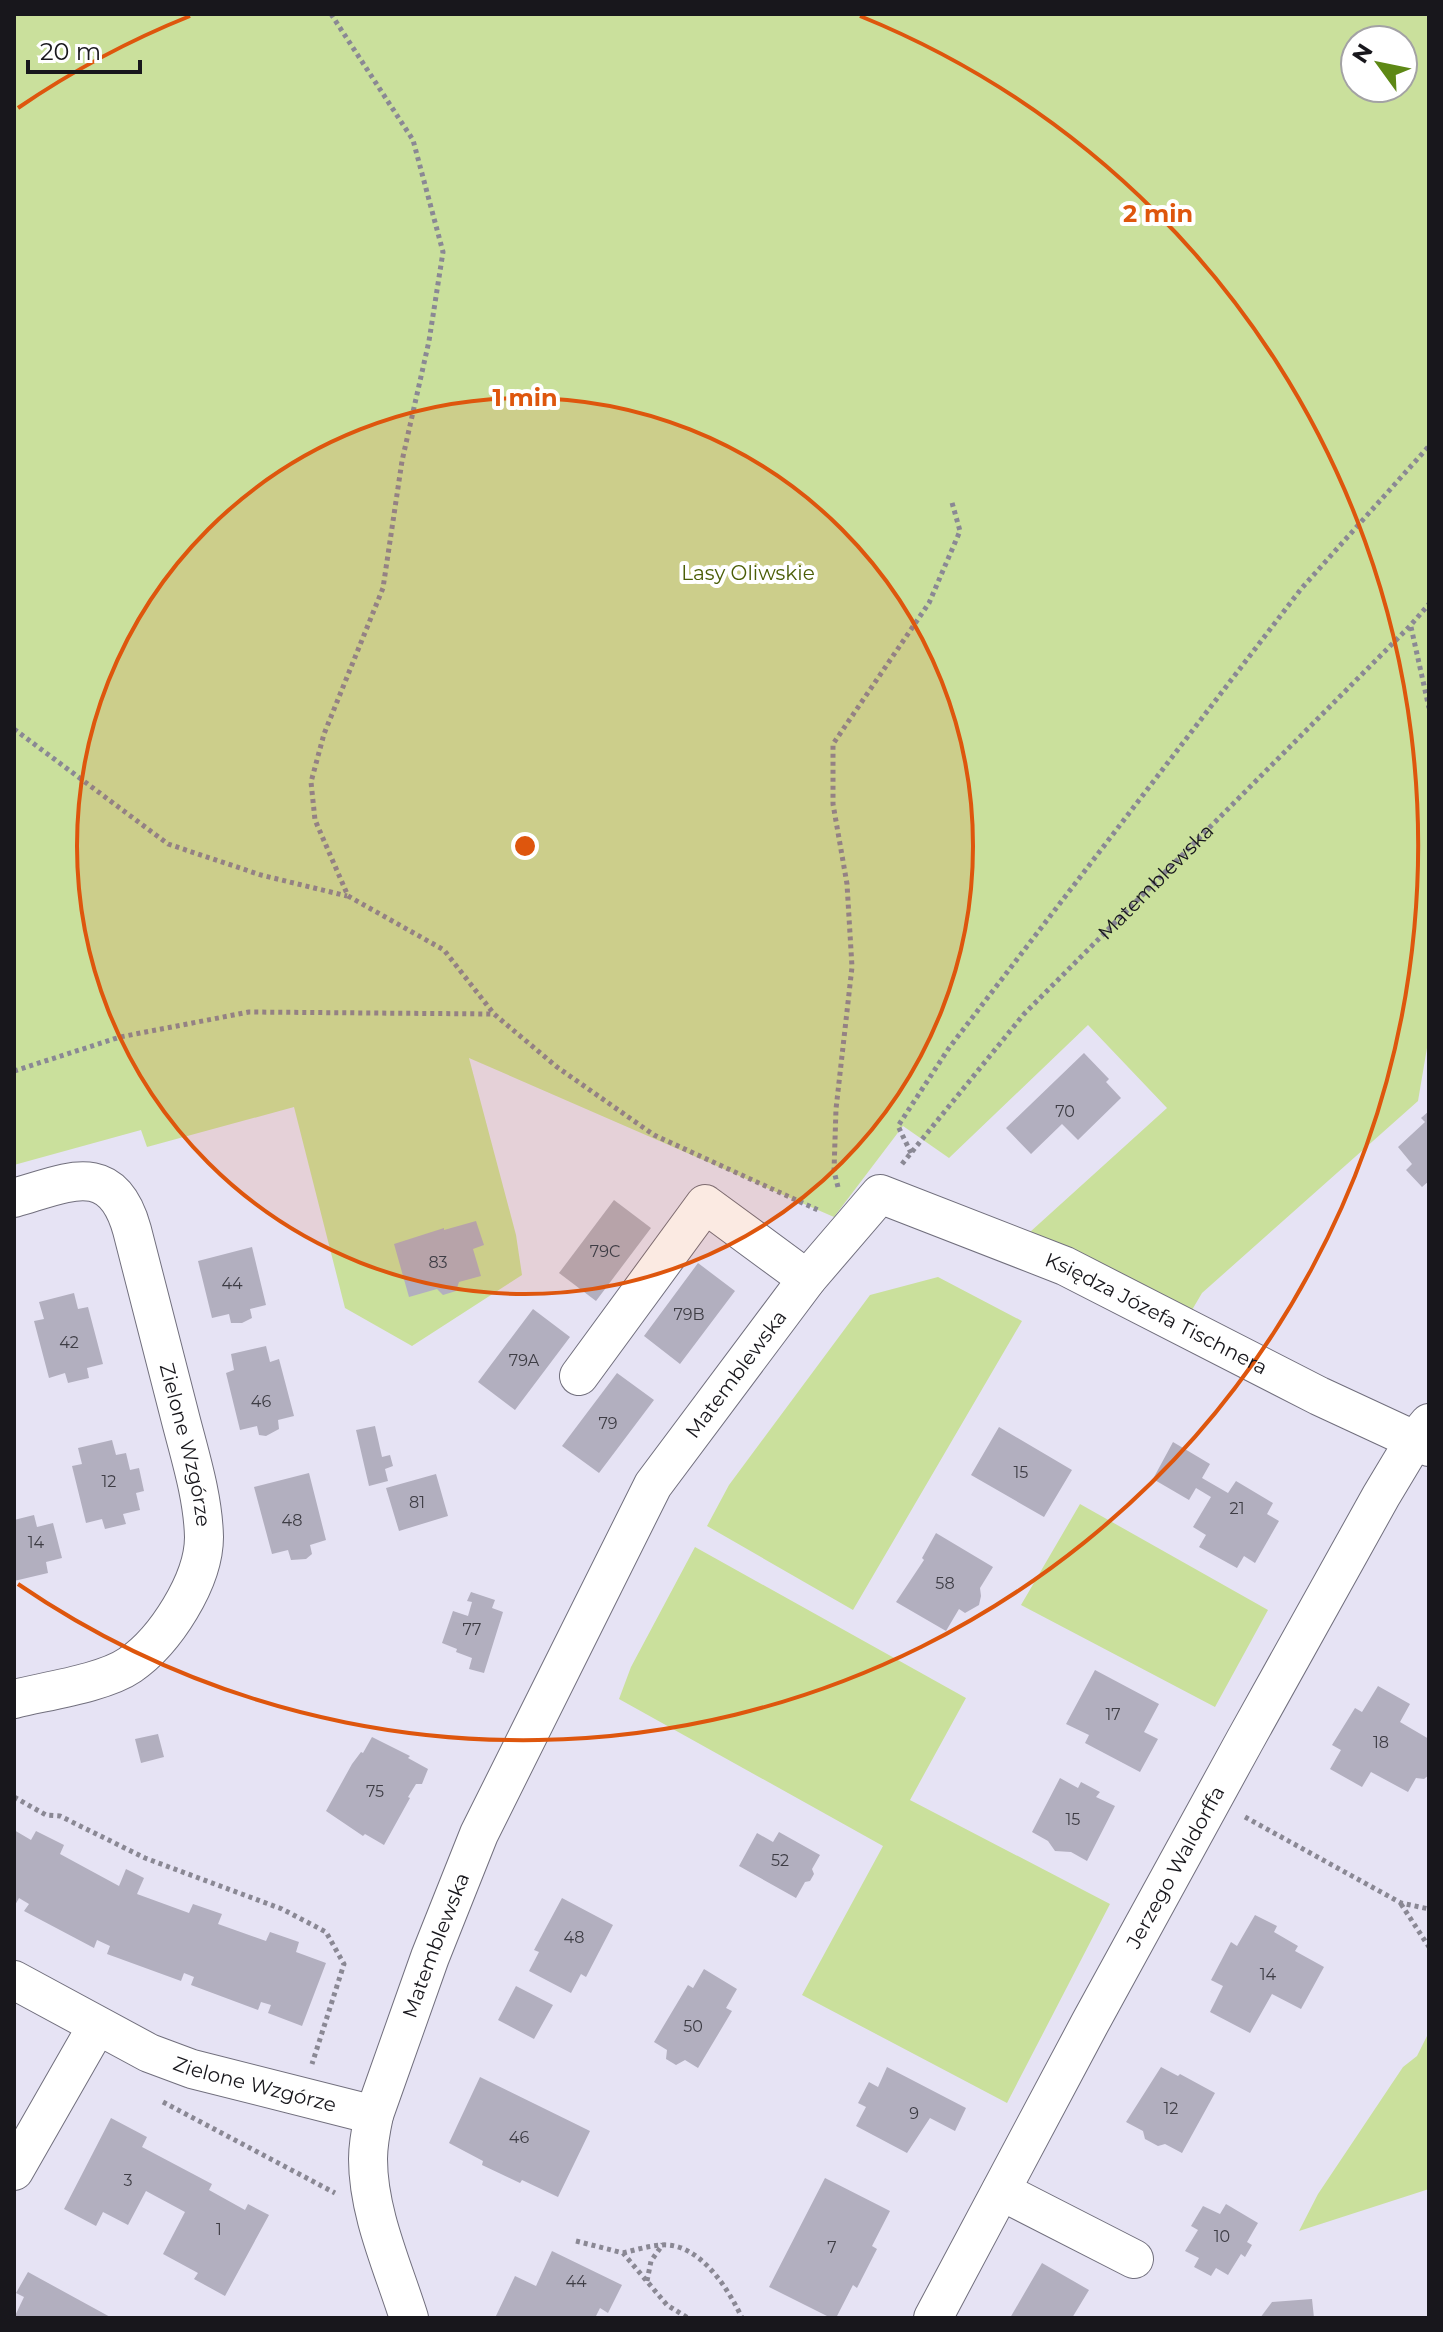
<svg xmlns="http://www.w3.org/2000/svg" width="1443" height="2332" font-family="Montserrat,sans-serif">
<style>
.green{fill:#cae09c;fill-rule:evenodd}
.building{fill:#b2afbf}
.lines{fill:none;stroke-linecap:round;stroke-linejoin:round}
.minor-casing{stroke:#716f7d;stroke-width:40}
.path{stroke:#8a8894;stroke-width:5;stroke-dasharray:4 4;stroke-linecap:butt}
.minor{stroke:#fff;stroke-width:38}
.ring{fill:none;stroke:#de560d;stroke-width:4}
.labels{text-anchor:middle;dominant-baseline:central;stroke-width:8;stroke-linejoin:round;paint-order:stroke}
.number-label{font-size:16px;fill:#3e3d45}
.park-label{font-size:20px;fill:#4a5d06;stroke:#fff}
.street-label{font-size:20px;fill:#18171c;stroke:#fff}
.centre{fill:#de560d;stroke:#fff;stroke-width:4}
.ring-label{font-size:24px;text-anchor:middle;font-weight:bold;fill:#de560d;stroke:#fff;stroke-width:8;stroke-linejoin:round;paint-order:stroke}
</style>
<rect width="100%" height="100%" fill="#e6e3f4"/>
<path class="green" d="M14,14H1429V1036L1418,1101L1202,1293L1192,1310L1030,1232L1167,1108L1088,1025L949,1158L903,1126L834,1217L469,1058L516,1235L522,1275L412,1346L345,1308L294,1107L147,1147L141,1130L14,1165ZM1355,40H1403V88H1355Z
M938,1277L1022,1321L853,1610L707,1526L729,1485L870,1295Z
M1080,1504L1268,1610L1215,1707L1021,1605Z
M695,1547L966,1698L910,1800L1110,1904L1007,2103L802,1995L883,1846L619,1699L631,1667Z
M1429,2032V2189L1299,2231L1318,2194L1403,2067L1417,2056Z"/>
<path class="building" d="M1084,1053L1109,1079L1106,1082L1121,1098L1078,1140L1062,1124L1031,1154L1006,1128Z
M1429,1111V1181L1422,1187L1406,1170L1412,1164L1398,1147L1425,1122L1421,1118Z
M614,1200L651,1228L596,1301L559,1273Z
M476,1221L484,1245L473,1249L481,1276L459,1282L456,1291L443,1295L437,1289L409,1297L394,1244L444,1228V1230Z
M252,1247L266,1305L250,1309L252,1318L242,1323H231L229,1314L212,1318L198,1261Z
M698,1263L735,1291L680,1364L644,1336Z
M74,1293L78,1309L88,1307L103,1364L87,1368L89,1378L68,1383L65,1373L49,1378L34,1321L44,1319L39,1302Z
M533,1309L570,1337L515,1410L478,1382Z
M266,1346L270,1362L279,1359L294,1416L278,1420L279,1429L266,1436L259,1435L257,1426L240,1430L226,1373L234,1370L231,1354Z
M617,1373L654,1400L599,1473L562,1446Z
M375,1426L382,1457L390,1455L393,1466L385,1469L388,1481L369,1486L356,1430Z
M999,1427L1072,1470L1044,1517L971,1475Z
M112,1440L116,1455L126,1453L130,1470L139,1468L144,1491L136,1493L140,1510L123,1514L126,1524L105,1529L102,1519L86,1523L72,1466L82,1464L78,1448Z
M1173,1442L1210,1464L1202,1478L1228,1493L1236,1481L1273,1503L1267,1514L1279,1521L1255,1563L1244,1556L1237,1568L1199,1547L1206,1535L1193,1527L1211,1497L1196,1488L1189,1500L1153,1479Z
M309,1473L326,1540L310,1545L312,1554L306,1559L291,1560L288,1550L272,1554L254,1487Z
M436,1474L448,1516L399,1531L386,1488Z
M34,1515L37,1527L53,1523L62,1558L46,1562L48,1573L14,1581V1520Z
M936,1533L993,1567L980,1588L981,1596L979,1605L965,1613L959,1609L946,1631L896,1602L924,1560L922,1558Z
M471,1592L495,1600L492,1608L503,1612L484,1673L469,1669L472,1658L456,1652L457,1649L442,1643L453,1611L468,1616L472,1602L467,1601Z
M1095,1670L1159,1704L1144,1732L1158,1739L1140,1772L1085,1743L1089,1735L1066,1724Z
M1378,1686L1410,1704L1400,1722L1429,1739V1775L1424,1779L1416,1778L1408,1792L1371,1772L1362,1787L1330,1769L1341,1750L1332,1745L1355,1708L1362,1712Z
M158,1734L164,1757L141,1763L135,1739Z
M372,1737L410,1756L408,1758L428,1769L422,1784H416L408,1797L410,1798L384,1845L365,1834L363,1836L326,1811L352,1764L361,1752L363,1753Z
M1060,1778L1078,1788L1081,1782L1100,1792L1096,1797L1115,1806L1087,1861L1071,1852L1055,1851L1048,1841L1032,1832Z
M14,1830L31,1840L36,1831L64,1845L60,1854L119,1886L126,1869L144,1878L137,1894L189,1913L193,1904L222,1914L218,1924L266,1941L270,1932L299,1942L296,1952L326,1963L302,2026L268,2013L271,2005L261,2002L258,2010L191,1985L194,1977L184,1973L181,1981L107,1954L110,1946L97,1940L94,1948L24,1911L29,1904L19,1898L14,1907Z
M779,1832L820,1855L812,1869L814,1874L810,1881L805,1882L796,1898L739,1866L757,1833L773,1842Z
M562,1898L613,1925L586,1977L581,1974L571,1993L529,1971L539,1952L534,1950Z
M1255,1915L1277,1926L1274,1932L1298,1946L1295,1951L1324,1967L1301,2009L1272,1994L1250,2033L1210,2012L1223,1986L1211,1980L1231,1942L1237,1946Z
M704,1969L737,1989L726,2008L732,2011L698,2068L685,2060L676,2065L666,2059L667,2050L654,2042L688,1985L693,1988Z
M516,1986L553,2005L534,2039L498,2020Z
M887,2067L966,2108L955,2131L930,2118L907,2153L856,2126L866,2107L858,2103L869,2082L878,2087Z
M1161,2067L1178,2076L1180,2074L1215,2093L1182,2153L1165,2144L1158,2146L1145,2139L1143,2131L1126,2122Z
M480,2077L590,2131L558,2197L522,2180L520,2183L482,2165L483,2161L449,2143Z
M111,2118L147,2137L142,2147L212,2184L209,2190L245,2210L248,2204L269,2215L225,2296L194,2279L198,2273L163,2254L185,2212L146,2191L128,2225L103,2212L96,2226L64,2209Z
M825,2178L890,2211L872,2246L877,2249L857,2288L853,2285L836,2318H831L769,2287Z
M1226,2204L1258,2223L1247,2242L1252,2245L1245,2257L1241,2254L1228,2275L1216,2268L1211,2276L1194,2267L1199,2258L1185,2251L1198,2230L1191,2226L1203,2206L1220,2214Z
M552,2251L622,2285L608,2313L600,2308L595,2318H495L515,2276L536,2286Z
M1042,2263L1089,2290L1072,2318H1010Z
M28,2272L112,2318H14L24,2297L16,2293Z
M1312,2299L1314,2318H1260L1272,2302Z"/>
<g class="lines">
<defs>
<g id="minor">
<path id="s2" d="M14,1198C67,1183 112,1158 132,1230C148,1291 163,1352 179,1413C189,1453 203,1495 204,1537C204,1581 165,1641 130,1665C104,1683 46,1691 14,1699"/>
<path d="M579,1376L705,1204L807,1279"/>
<path id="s3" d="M14,1980L149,2053L192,2069L374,2115"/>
<path d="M14,2171L97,2026"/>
<path d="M1001,2191L1134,2259"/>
<path id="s4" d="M409,2318C393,2267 368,2213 368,2159C368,2144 371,2129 374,2115L430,1957L479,1834L653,1485L807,1279L880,1194L1065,1266L1319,1396L1429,1447"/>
<path id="s5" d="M933,2318L1090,2023L1244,1742L1381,1496L1414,1441L1429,1423"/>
</g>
</defs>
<use href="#minor" class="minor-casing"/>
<g class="path">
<path d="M331,14L413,140L443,252L429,341L402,461L383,588L324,734L311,782L315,820L348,896L444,950L494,1014L557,1067L654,1135L818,1210"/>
<path d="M1411,627L1429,708"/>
<path d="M14,729L168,844L261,875L347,896"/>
<path d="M14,1071L120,1037L249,1012L493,1014"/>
<path d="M911,1153L898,1126L949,1048L1301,589L1429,446"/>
<path id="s1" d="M902,1164L1024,1014L1410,626L1429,604"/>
<path d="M838,1187L834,1171L836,1109L852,967L847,884L833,804V744L929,603L960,531L951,499"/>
<path d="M14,1797L46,1815L60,1816L145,1858L282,1909L326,1932L344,1964L312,2064"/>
<path d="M1245,1817L1401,1903L1429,1909"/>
<path d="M1401,1904L1429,1947"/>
<path d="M163,2102L335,2193"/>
<path d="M576,2241L623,2253L667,2305L688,2318"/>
<path d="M623,2253C635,2250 648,2246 661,2245C699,2242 728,2288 742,2318"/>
<path d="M647,2281L651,2261L663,2244"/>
</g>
<use href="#minor" class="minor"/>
</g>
<circle cx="525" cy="846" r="448" fill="#de560d" fill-opacity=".12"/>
<g class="ring">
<circle cx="525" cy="846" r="448"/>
<path d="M18 108A895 895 0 0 1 190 16M860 16A895 895 0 1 1 18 1584"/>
</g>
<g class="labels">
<g class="number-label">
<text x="1065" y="1111">70</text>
<text x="605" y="1251">79C</text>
<text x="438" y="1262">83</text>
<text x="232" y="1283">44</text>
<text x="689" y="1314">79B</text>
<text x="69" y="1342">42</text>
<text x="524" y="1360">79A</text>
<text x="261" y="1401">46</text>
<text x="608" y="1423">79</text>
<text x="1021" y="1472">15</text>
<text x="109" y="1481">12</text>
<text x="417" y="1502">81</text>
<text x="1237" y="1508">21</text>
<text x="292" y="1520">48</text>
<text x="36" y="1542">14</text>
<text x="945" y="1583">58</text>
<text x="472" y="1629">77</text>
<text x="1113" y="1714">17</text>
<text x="1381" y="1742">18</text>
<text x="375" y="1791">75</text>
<text x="1073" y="1819">15</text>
<text x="780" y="1860">52</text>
<text x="574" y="1937">48</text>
<text x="1268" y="1974">14</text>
<text x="693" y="2026">50</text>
<text x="1171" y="2108">12</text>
<text x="914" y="2113">9</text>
<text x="519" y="2137">46</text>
<text x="128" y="2180">3</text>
<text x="219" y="2229">1</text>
<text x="1222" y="2236">10</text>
<text x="832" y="2247">7</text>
<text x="576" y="2281">44</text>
</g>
<g class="park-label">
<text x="748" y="573">Lasy Oliwskie</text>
</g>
<g class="street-label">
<text stroke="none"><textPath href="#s1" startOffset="380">Matemblewska</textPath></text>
<text stroke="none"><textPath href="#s4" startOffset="1570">Księdza Józefa Tischnera</textPath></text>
<text stroke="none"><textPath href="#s4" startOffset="1038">Matemblewska</textPath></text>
<text stroke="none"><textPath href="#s2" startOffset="368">Zielone Wzgórze</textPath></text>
<text stroke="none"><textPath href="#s5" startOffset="512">Jerzego Waldorffa</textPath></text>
<text stroke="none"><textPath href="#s4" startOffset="390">Matemblewska</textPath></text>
<text stroke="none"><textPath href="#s3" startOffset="264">Zielone Wzgórze</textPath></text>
</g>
</g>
<circle cx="525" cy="846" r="12" class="centre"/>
<g class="ring-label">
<text x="1158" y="222">2 min</text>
<text x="525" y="406">1 min</text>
</g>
<rect width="1443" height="2332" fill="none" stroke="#18171c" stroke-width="32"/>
<g transform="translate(1379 64) rotate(303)"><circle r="38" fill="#ffffff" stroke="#a3a2a4" stroke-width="2"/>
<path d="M0-6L14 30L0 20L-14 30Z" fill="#5d8815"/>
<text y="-12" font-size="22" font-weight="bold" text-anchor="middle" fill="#18171c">N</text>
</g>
<path d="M28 60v12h112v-12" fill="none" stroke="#18171c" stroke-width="4"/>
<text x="40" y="60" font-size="24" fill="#18171c" stroke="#ffffff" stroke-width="6" paint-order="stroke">20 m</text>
</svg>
